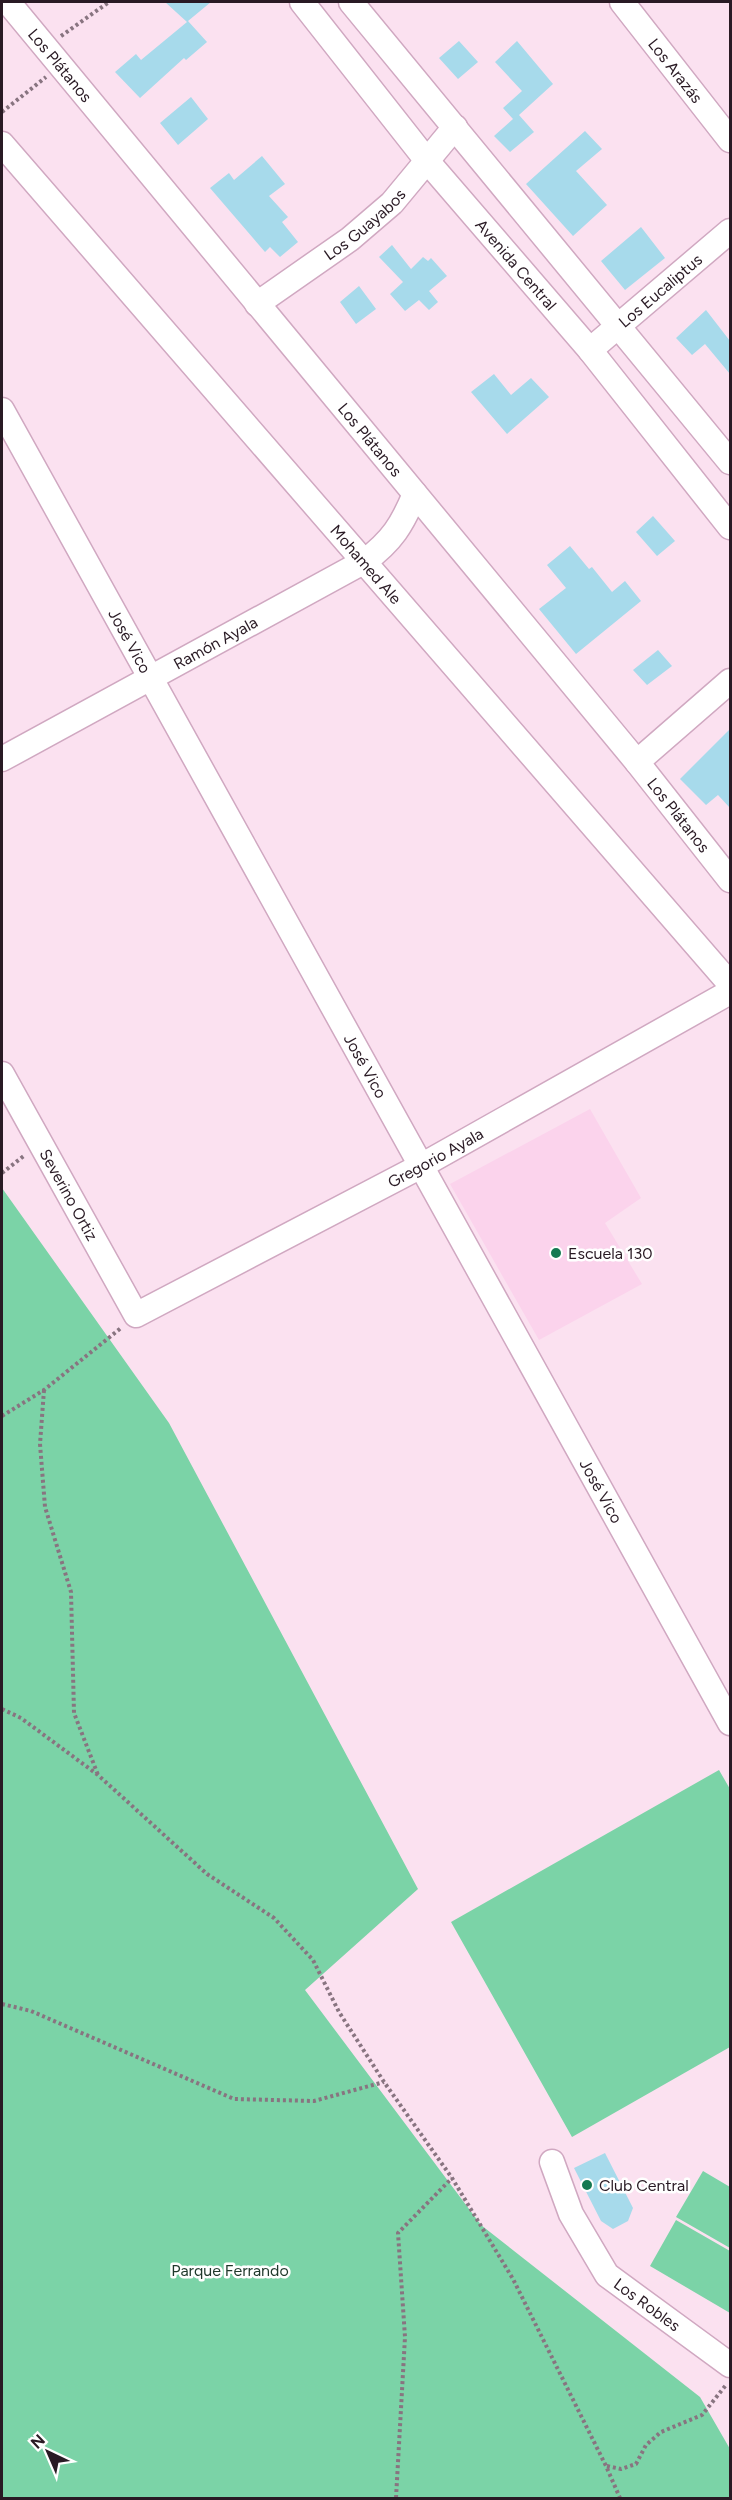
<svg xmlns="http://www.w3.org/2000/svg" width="732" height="2500" font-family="Figtree,sans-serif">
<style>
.built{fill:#fbd3ec}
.green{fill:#7bd3a7}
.building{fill:#a7daeb}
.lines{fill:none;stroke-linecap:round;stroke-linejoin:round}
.minor-casing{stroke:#d0a8c1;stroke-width:27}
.path{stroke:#887480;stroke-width:4;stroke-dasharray:3 3;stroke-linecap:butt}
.minor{stroke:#fff;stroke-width:24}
.poi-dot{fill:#147952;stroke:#fff;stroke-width:2}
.labels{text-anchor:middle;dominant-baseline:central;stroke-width:5;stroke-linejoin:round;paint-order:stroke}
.street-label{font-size:16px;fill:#291a24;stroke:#fff}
.poi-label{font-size:16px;fill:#291a24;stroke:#fff;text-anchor:start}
.park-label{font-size:16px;fill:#1f382b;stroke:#fff}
</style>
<rect width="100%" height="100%" fill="#fbe1f0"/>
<path class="built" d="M590,1109L641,1198L605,1223L642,1284L539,1340L450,1184Z"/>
<path class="green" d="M2,1188L169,1423L418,1889L305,1990L481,2225L700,2397L730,2449V2498H2Z
M719,1770L730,1789V2047L572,2137L451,1922Z
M703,2171L730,2187V2248L676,2217Z
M676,2220L730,2251V2313L650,2266Z"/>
<path class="building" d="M165,2H211L188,21L207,42L186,60L184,58L140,98L115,72L136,54L141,60L187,22Z
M459,41L478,62L458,79L439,58Z
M517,41L553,84L519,115L534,132L510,152L494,136L513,119L503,108L522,91L495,62Z
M191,97L208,119L178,145L160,123Z
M585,131L602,149L576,171L607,205L573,236L526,184Z
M262,156L285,184L269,196L288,217L282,222L298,242L280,257L270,247L265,252L210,188L229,173L234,180Z
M641,227L665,258L625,290L601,261Z
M392,245L411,269L423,257L428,261L431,258L447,276L429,291L438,302L429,310L419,300L405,311L390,294L403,282L379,257Z
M359,286L376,309L356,324L340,302Z
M706,310L730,341V374L705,344L692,355L676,338Z
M494,374L511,395L531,378L549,397L507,434L471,392Z
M653,516L675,541L657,556L636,532Z
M570,546L589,569L592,567L612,592L625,581L641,601L576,654L539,609L566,588L547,565Z
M658,650L672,666L647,685L633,670Z
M730,729V808L718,795L706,805L680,779Z
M605,2153L633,2208L628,2221L613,2229L601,2221L574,2168Z"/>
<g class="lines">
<defs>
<g id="minor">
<path id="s1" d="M8,2L637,762L730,880"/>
<path id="s2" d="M302,2L428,162L590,350L730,527"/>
<path d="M351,2L730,462"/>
<path id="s3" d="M622,2L730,140"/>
<path id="s4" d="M2,144L730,984"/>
<path id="s5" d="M257,304L350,239L392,203L455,127"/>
<path id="s6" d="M590,350L730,231"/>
<path id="s7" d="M2,410L730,1723"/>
<path id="s8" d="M2,759L365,561C392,541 402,525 415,494"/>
<path d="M637,762L730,681"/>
<path id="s9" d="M2,1074L136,1315L421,1166L730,992"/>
<path id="s10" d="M552,2162L571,2214L607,2275L730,2365"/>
</g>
</defs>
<use href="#minor" class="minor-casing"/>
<path class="path" d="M61,36L109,2
M2,112L46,77
M2,1173L25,1155
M44,1390L40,1444L45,1507L71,1592L74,1713L98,1775
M2,1416L44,1390L121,1328
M2,1709L21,1718L98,1775L207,1874L274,1918L313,1960L339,2012L384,2082L452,2178L513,2279L606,2466L620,2498
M2,2004L31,2011L234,2099L314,2101L384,2082
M607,2466L621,2469L636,2464L646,2445L661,2432L702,2415L726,2385
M396,2498L405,2337L398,2233L452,2178"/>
<use href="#minor" class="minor"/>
</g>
<g class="poi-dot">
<circle cx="556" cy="1253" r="6"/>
<circle cx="587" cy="2185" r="6"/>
</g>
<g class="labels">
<g class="street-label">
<text stroke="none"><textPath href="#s1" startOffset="82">Los Plátanos</textPath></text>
<text stroke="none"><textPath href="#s3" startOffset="87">Los Arazás</textPath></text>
<text stroke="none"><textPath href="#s5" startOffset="134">Los Guayabos</textPath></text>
<text stroke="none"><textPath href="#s2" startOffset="339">Avenida Central</textPath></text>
<text stroke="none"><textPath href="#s6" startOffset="92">Los Eucaliptus</textPath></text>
<text stroke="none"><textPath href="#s1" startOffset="568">Los Plátanos</textPath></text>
<text stroke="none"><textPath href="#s4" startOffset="556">Mohamed Ale</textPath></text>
<text stroke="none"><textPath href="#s7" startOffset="264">José Vico</textPath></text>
<text stroke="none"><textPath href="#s8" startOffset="243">Ramón Ayala</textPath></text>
<text stroke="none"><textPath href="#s1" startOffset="1054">Los Plátanos</textPath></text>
<text stroke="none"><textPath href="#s7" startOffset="750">José Vico</textPath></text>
<text stroke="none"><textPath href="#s9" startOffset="614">Gregorio Ayala</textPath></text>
<text stroke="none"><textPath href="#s9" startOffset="138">Severino Ortiz</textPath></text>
<text stroke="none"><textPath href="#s7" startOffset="1236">José Vico</textPath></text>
<text stroke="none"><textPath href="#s10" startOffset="176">Los Robles</textPath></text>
</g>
<g class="poi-label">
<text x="568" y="1253">Escuela 130</text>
<text x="599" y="2185">Club Central</text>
</g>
<g class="park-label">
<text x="230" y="2270">Parque Ferrando</text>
</g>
</g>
<rect width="732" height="2500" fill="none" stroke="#291a24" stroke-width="6"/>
<g transform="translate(48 2452) rotate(316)" stroke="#ffffff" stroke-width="4.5" paint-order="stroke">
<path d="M0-4.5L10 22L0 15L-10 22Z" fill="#291a24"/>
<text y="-9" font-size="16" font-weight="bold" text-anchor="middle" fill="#291a24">N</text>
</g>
</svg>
